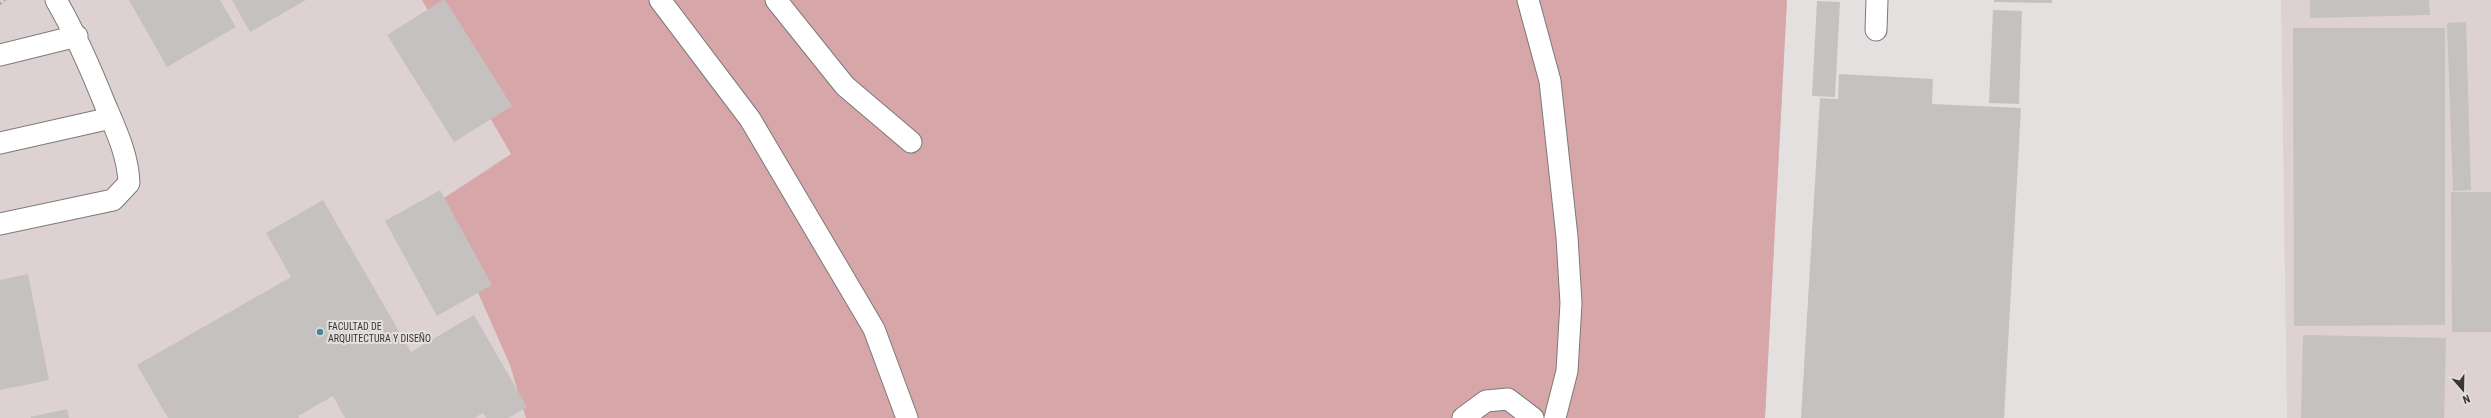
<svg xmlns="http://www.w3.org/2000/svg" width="2491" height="418" font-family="'Roboto Condensed',sans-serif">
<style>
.built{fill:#ded1d1}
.green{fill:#d7a6a9}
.building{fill:#c5c1c1}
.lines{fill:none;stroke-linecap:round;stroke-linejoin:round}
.service-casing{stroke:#7d7979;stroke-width:23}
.path{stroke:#aba7a7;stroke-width:2.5;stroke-dasharray:2 3;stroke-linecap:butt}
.service{stroke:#fff;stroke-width:21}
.poi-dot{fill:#448a96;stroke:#e5e0e0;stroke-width:1.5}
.labels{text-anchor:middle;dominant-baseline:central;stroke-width:4;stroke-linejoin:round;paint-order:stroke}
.poi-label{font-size:10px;fill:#373535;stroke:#e5e0e0;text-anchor:start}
</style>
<rect width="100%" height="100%" fill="#e5e0e0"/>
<path class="built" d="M0,0H1787L1765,418H0Z
M2281,0H2491V418H2287Z"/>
<path class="green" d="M422,0H1787L1765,418H526L510,365L438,202L511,154Z"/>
<path class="building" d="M129,0H220L236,27L167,67Z
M232,0H306L250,32Z
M443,0H445L512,106L454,142L387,35Z
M1994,0H2052V3L1994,2Z
M2310,0H2429L2430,15L2310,18Z
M1817,1L1840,2L1835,97L1812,96Z
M1993,10L2022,11L2019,104L1989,103Z
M2466,22L2471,190L2453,191L2447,23Z
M2293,28H2445V325L2294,326Z
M1839,74L1933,79L1932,104L2021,108L2004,418H1801L1820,98L1838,99Z
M440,190L492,285L437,316L385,221Z
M2451,192H2491V332H2452Z
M323,200L411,352L474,315L527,407L508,418H486L483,413L474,418H345L333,396L298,416L299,418H168L137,365L291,277L266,233Z
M28,274L49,380L0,390V280Z
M2303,335L2446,338L2444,418H2301Z
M67,409L69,418H31V417Z"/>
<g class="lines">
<defs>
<path id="service" d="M660,0L750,119L874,329L907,418
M776,0L845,86L911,142
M1528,0L1550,81L1567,237L1571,303L1567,371L1555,418
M1876,30L1877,0
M0,55L77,36
M0,143L111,118
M0,224L113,200L129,183C128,154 115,128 104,102C90,67 75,33 56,0
M1463,418L1486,401L1508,399L1533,418"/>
</defs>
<use href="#service" class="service-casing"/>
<path class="path" d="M0,4L5,0"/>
<use href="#service" class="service"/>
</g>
<circle class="poi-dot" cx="320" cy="332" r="4"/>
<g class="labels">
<g class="poi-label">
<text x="328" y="326">FACULTAD DE<tspan x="328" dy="12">ARQUITECTURA Y DISEÑO</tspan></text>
</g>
</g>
<g transform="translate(2463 390) rotate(160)" stroke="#e5e0e0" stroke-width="3" paint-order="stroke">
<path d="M0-3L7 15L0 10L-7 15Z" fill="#373535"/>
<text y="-6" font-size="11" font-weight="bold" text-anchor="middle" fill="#373535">N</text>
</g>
</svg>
